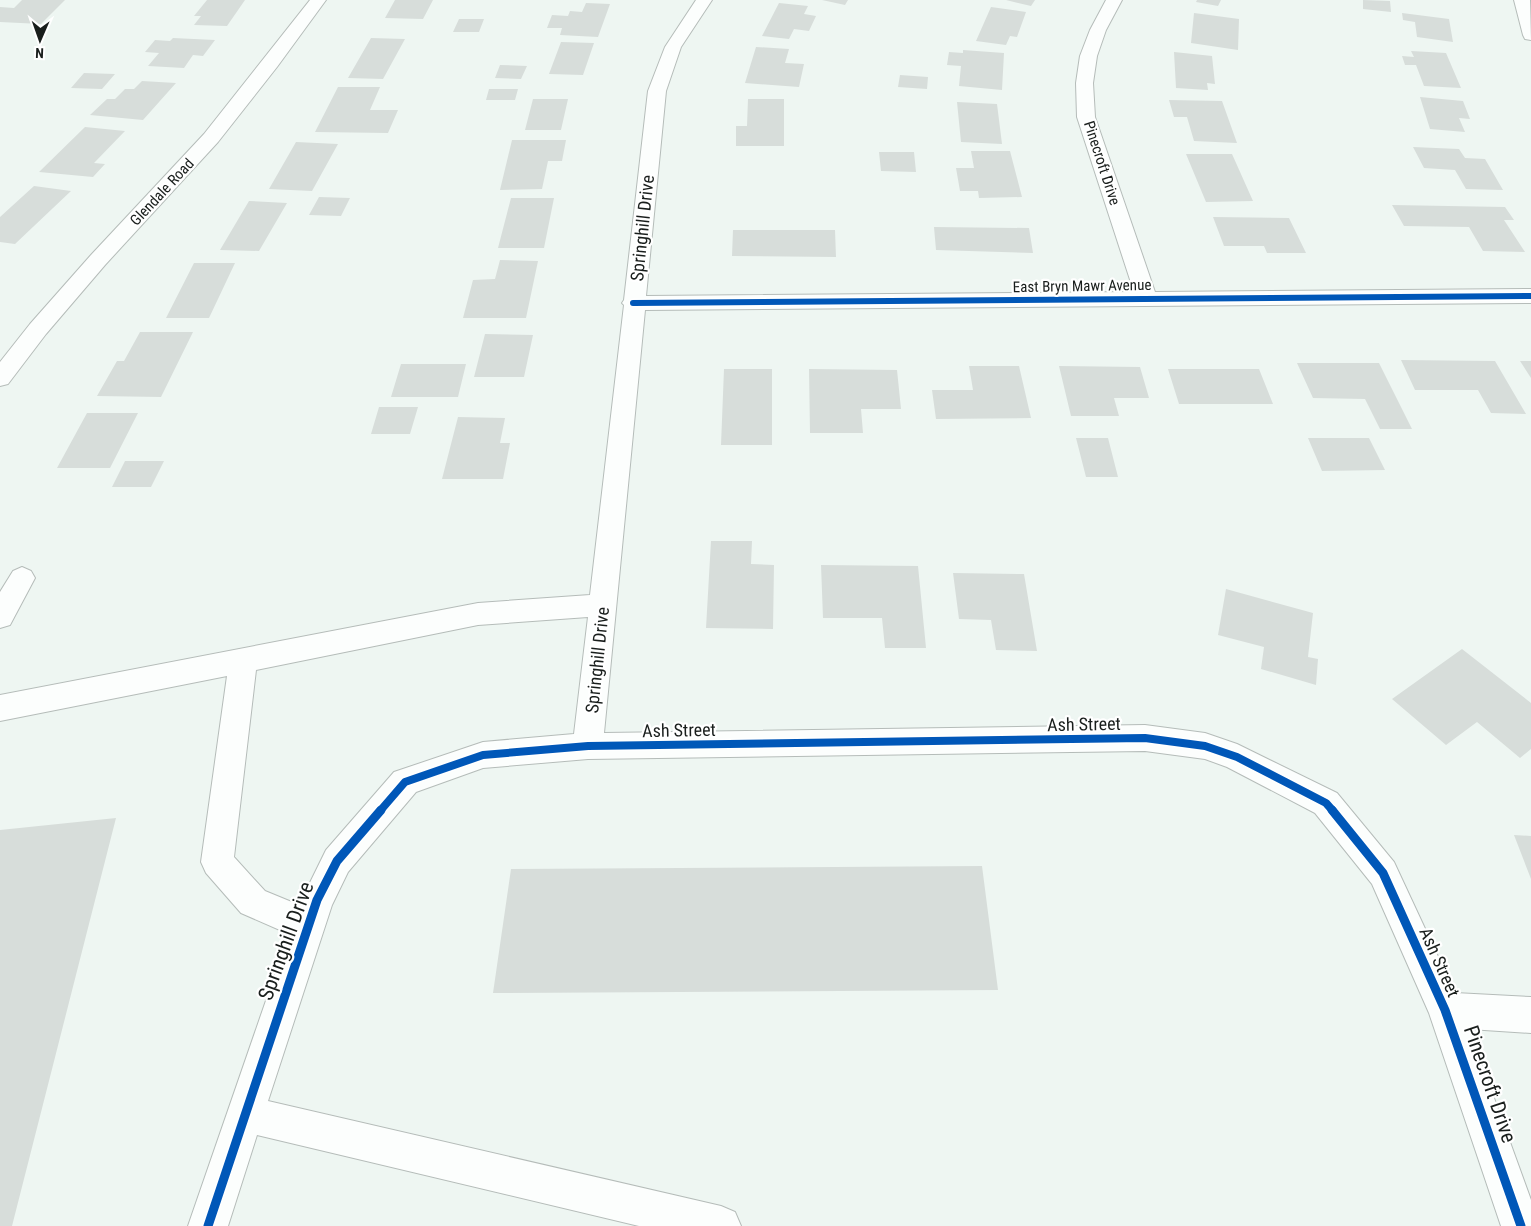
<svg xmlns="http://www.w3.org/2000/svg" width="1531" height="1226" font-family="'Roboto Condensed',sans-serif">
<style>
.building{fill:#d7ddda}
.lines{fill:none;stroke-linecap:round;stroke-linejoin:round}
.minor-casing{stroke:#b5bcb9;stroke-width:2}
.minor{fill:#fcfefd;fill-rule:evenodd}
.cycleway-far2-casing{stroke:#fff;stroke-width:9}
.cycleway-far1-casing{stroke:#fff;stroke-width:11}
.cycleway-casing{stroke:#fff;stroke-width:12}
.cycleway-far2{stroke:#0057b8;stroke-width:6}
.cycleway-far1{stroke:#0057b8;stroke-width:8}
.cycleway{stroke:#0057b8;stroke-width:9}
.labels{text-anchor:middle;dominant-baseline:central;stroke-width:4.5;stroke-linejoin:round;paint-order:stroke}
.far-street-label{font-size:15px;fill:#191e1c;stroke:#fff}
.street-label{font-size:18px;fill:#191e1c;stroke:#fff}
.near-street-label{font-size:21px;fill:#191e1c;stroke:#fff}
</style>
<rect width="100%" height="100%" fill="#eef6f2"/>
<path class="building" d="M22,0H65L41,24L0,22V7L14,8Z
M207,0H245L227,26L194,25L201,16H194Z
M395,0H433L423,19L385,18Z
M822,0H848L845,5Z
M1006,0H1035L1031,6Z
M1197,0H1221L1218,6L1196,2Z
M1363,0L1390,1L1391,12L1363,9Z
M586,3L610,4L598,37L560,35L562,28H547L552,15L568,16L570,11L582,12Z
M779,3L808,6L804,14L816,16L809,31L794,29L789,39L762,36Z
M991,7L1026,12L1017,37L1010,36L1006,45L976,41Z
M1194,13L1239,19L1238,50L1191,43Z
M1402,13L1449,19L1453,42L1417,37L1415,22L1403,20Z
M459,19H484L479,32H453Z
M173,38L215,40L203,56L193,55L184,68L148,66L159,53L145,52L155,40L170,41Z
M371,38L405,39L383,79L348,78Z
M561,42L594,43L583,75L549,74Z
M756,47L789,49L785,63L804,64L799,87L745,83Z
M963,50L1004,53L1002,90L959,86L961,66L947,65L949,52L963,53Z
M1411,51L1446,53L1461,88L1424,86L1416,65H1405L1402,56L1414,57Z
M1174,52L1212,56L1215,84L1207,83L1208,90L1176,88Z
M500,65L527,66L521,79L495,78Z
M84,73L115,74L102,89L71,88Z
M900,75L928,77L927,89L898,87Z
M142,81L176,83L143,120L90,115L107,99H115L125,89H134Z
M338,87H380L370,110H398L388,133L315,132Z
M489,89H518L515,100H486Z
M1420,97L1463,101L1470,119L1459,118L1465,132L1430,129Z
M533,99H568L561,130H525Z
M748,99H784V146H736V126H747Z
M1169,100L1222,101L1237,143L1194,141L1187,117H1174Z
M957,102L997,104L1002,144L961,142Z
M85,127L125,131L94,163L105,164L93,177L39,172Z
M512,140H566L562,161H548L542,189L500,190Z
M296,142L338,144L312,191L269,189Z
M1413,147L1459,149L1465,158L1485,159L1503,190L1466,189L1455,170L1424,168Z
M971,151H1010L1022,197L979,198L978,191H960L956,168H974Z
M879,152H914L916,172L881,171Z
M1186,154H1232L1253,201L1206,202Z
M34,186L71,191L15,244L0,242V217Z
M319,197L350,198L341,216L309,215Z
M511,198H554L544,248H498Z
M249,201L287,203L259,251L220,250Z
M1392,205L1505,207L1514,220H1504L1525,252L1483,251L1469,227L1404,226Z
M1213,217L1289,218L1306,253H1267L1264,246H1224Z
M934,227L1029,228L1033,253L936,250Z
M733,230H835L836,257L732,256Z
M500,260L538,261L526,318H463L473,280L495,279Z
M194,263H235L209,318H166Z
M140,332H193L161,397L97,396L117,361H124Z
M485,334L533,335L524,377H474Z
M1401,360L1495,361L1526,414L1491,413L1478,390H1415Z
M1520,361H1531V378Z
M1297,363H1379L1412,429H1380L1365,399L1313,398Z
M401,364H466L458,397H391Z
M969,366H1019L1031,418L936,419L932,390H973Z
M1059,366L1140,367L1149,398H1114L1119,416H1071Z
M724,369H772V445H721Z
M809,369L897,370L901,409H861L863,433H810Z
M1168,369H1259L1273,404H1179Z
M379,407H418L410,434H371Z
M87,413H138L110,468H57Z
M458,417L505,418L500,443H510L503,479H442Z
M1076,438H1108L1118,477H1086Z
M1308,438H1369L1385,470L1322,471Z
M125,461H164L151,487H112Z
M711,541H752L751,564L774,565L773,629L706,628Z
M821,565L918,566L926,648H885L882,618H823Z
M953,573L1024,574L1037,651L996,650L991,620L959,619Z
M1226,589L1313,613L1308,657L1318,659L1316,685L1261,669L1264,647L1218,635Z
M1462,649L1531,703V749L1520,758L1477,722L1446,745L1392,699Z
M116,818L12,1226H0V830Z
M1514,835L1531,836V879Z
M982,866L998,990L493,993L511,869Z"/>
<g class="lines">
<defs>
<path id="minor" d="M310,0H326L277,67L218,142L105,265L46,334L8,384L0,386V362L30,324L91,255L204,134Z
M696,0H712L681,47L666,91L646,296L1134,292L1077,117L1076,83L1080,56L1090,30L1106,0H1122L1106,30L1097,56L1093,83L1095,117L1155,292L1531,289V303L645,310L604,733L1145,725L1205,733L1237,744L1337,793L1394,862L1455,993L1531,997V1033L1469,1029L1531,1200V1226H1501L1429,1013L1372,884L1315,813L1227,767L1205,759L1145,751L588,759L483,768L416,792L348,872L332,905L268,1101L721,1206L735,1212L741,1226H639L257,1135L228,1226H188L289,934L241,913L206,873L201,862L227,676L0,721V695L478,603L590,595L624,305L622,303L624,300L648,91L665,47ZM588,617L574,734L483,742L394,772L326,850L299,905L265,891L234,857L256,670L478,625Z
M1514,0H1530L1531,40L1525,39L1523,35Z
M22,567L31,571L35,578L10,625L0,628V592L13,571Z"/>
</defs>
<use href="#minor" class="minor-casing"/>
<use href="#minor" class="minor"/>
<defs>
<path id="cycleway-far2" d="M633,303L1531,296"/>
<path id="cycleway-far1" d="M380,811L405,782L483,755L588,746L1145,738L1205,746L1237,757L1326,803L1333,811"/>
<path id="cycleway" d="M1332,810L1383,873L1445,1010L1521,1226
M208,1226L317,900L337,861L381,810"/>
</defs>
<use href="#cycleway-far2" class="cycleway-far2-casing"/>
<use href="#cycleway-far1" class="cycleway-far1-casing"/>
<use href="#cycleway" class="cycleway-casing"/>
<use href="#cycleway-far2" class="cycleway-far2"/>
<use href="#cycleway-far1" class="cycleway-far1"/>
<use href="#cycleway" class="cycleway"/>
</g>
<g class="labels">
<g class="far-street-label">
<text transform="translate(1102 163) rotate(72)">Pinecroft Drive</text>
<text transform="translate(162 192) rotate(-47)">Glendale Road</text>
<text transform="translate(1082 286) rotate(-1)">East Bryn Mawr Avenue</text>
</g>
<g class="street-label">
<text transform="translate(642 228) rotate(-84)">Springhill Drive</text>
<text transform="translate(597 660) rotate(-84)">Springhill Drive</text>
<text transform="translate(1084 724) rotate(-1)">Ash Street</text>
<text transform="translate(679 730) rotate(-1)">Ash Street</text>
<text transform="translate(1440 962) rotate(66)">Ash Street</text>
</g>
<g class="near-street-label">
<text transform="translate(286 941) rotate(-70)">Springhill Drive</text>
<text transform="translate(1490 1084) rotate(71)">Pinecroft Drive</text>
</g>
</g>
<g transform="translate(40 40) rotate(182)" stroke="#ffffff" stroke-width="4" paint-order="stroke">
<path d="M0-4L9 19L0 12L-9 19Z" fill="#191e1c"/>
<text y="-8" font-size="14" font-weight="bold" text-anchor="middle" fill="#191e1c">N</text>
</g>
</svg>
